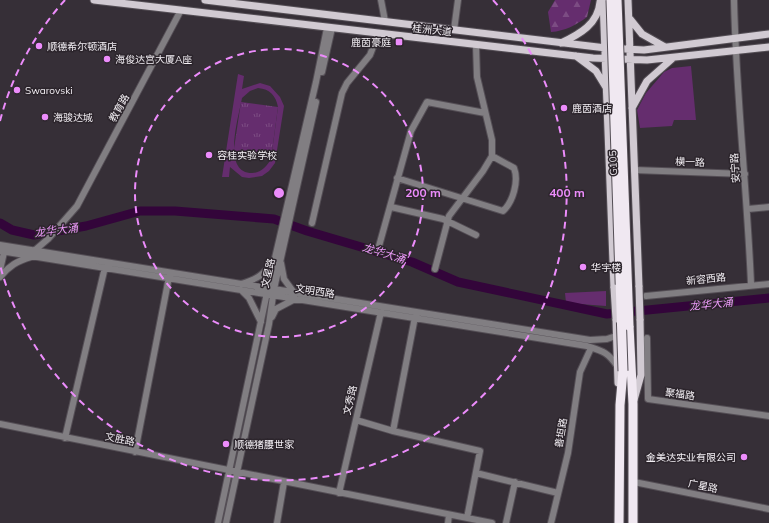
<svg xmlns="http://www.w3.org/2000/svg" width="769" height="523" font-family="Mulish,'Noto Sans SC',sans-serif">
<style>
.grass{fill:url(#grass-tufts)}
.forest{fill:url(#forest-firs)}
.green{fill:#652d6e;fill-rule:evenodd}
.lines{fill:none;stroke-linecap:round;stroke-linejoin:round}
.river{stroke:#33053a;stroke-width:9}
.minor-casing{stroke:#544e55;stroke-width:8}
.major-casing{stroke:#544e55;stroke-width:9}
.highway-casing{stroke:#544e55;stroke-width:11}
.minor{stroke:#817e82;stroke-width:6}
.major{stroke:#d1cad2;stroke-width:7}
.highway{stroke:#f0e8f1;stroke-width:9}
.major-bridge-casing{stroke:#544e55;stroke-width:9;stroke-linecap:butt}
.highway-bridge-casing{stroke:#544e55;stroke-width:11;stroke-linecap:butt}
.major-bridge{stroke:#d1cad2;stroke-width:7}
.highway-bridge{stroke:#f0e8f1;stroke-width:9}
.ring{fill:none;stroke:#ec8cfb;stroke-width:2;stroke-dasharray:7 5}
.poi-dot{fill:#ec8cfb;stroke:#2c252c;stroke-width:1.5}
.labels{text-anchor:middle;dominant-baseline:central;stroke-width:3;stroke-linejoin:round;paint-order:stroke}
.street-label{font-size:10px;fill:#f3eff4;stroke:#2c252c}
.poi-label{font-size:10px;fill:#f3eff4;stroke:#2c252c;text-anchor:start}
.water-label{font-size:11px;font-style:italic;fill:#ed9afa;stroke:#2c252c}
.centre{fill:#ec8cfb;stroke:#2c252c;stroke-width:2}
.ring-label{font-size:12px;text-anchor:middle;font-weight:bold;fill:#ec8cfb;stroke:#2c252c;stroke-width:3;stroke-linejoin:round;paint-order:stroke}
</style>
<defs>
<pattern id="grass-tufts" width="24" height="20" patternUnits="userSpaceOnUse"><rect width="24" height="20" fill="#652d6e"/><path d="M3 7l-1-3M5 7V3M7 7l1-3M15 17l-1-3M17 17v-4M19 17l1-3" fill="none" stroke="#7c4c83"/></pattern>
<pattern id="forest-firs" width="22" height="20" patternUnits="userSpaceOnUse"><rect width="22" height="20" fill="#652d6e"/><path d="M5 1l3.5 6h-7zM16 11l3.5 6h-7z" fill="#7c4c83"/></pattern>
</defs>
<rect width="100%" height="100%" fill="#362f37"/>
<path class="grass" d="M241,102L278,107L271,159L233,155Z"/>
<path class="forest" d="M555,0H591L587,17C576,25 565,31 551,32L548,12Z"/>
<path class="green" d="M691,66L696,120H674L672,126L640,128L637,110L646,93L664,72L672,68Z
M238,74L244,76L242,89L260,83L270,86L280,97L284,106L275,163L269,171L262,176L249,178L242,177L230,167L229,177H222ZM258,88C270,89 276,96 278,107L271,159C267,166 261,173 252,173C221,173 239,116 242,98L250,91Z
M606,291V306L566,303L565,293Z"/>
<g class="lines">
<path class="river" d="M0,223L12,230L34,235L86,226L140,211H175L274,219L307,231L412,262L458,282L607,314L769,298"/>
<defs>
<path id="minor" d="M381,0L385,21
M734,0C736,95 747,189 751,284
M454,30L458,0
M322,72L332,28
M634,170L745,174
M397,178L503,211C513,202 519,181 514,168L492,156
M391,207L443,219L476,235
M748,209L769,207
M312,223L342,93L347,83L370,55L378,34
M0,245L590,340L607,339L616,336
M379,246L411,131L427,102L485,113
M0,251L587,346C602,351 608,352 617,366
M34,251L48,239L77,206L181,10
M281,263L284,279L295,294
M435,269L449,216L483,171L492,156V140L477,77L476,45
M0,270L5,248
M0,277C9,266 17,261 31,257
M241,284C257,279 264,275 273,261
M240,289L249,298L261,322
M646,296L769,284
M272,317L276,309L295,299
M647,338L648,399L769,416
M356,420L393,431L480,451L467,518
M0,424L492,523
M393,431L415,317
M65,438L105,267
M135,452L169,277
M476,473L558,493
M634,482L769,509
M339,493L381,312
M218,523L268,288L316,82L327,28
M226,523L269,324L274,289L316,102
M277,523L284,482
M448,523L449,515
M506,523L515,482
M551,523L568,453L580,372L591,348"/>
<path id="major" d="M94,0L593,58L647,60L769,47
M205,0L606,48L644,50L769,34
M603,0L614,288
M628,0L639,287
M630,19L642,34L665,47
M561,43C580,34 598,24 600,2
M576,56L596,71L607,89
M632,108L647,81L673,58
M616,319L618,383
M634,400L641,375L640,319"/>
<path id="highway" d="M629,326L633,404V523
M619,523L620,405L623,371"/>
</defs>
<use href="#minor" class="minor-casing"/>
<use href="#major" class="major-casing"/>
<use href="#highway" class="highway-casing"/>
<use href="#minor" class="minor"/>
<use href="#major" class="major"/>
<use href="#highway" class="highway"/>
<defs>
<path id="major-bridge" d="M639,287L640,319
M614,288L616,319"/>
<path id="highway-bridge" d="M611,0L623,371
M617,0L629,326"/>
</defs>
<use href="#major-bridge" class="major-bridge-casing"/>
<use href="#highway-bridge" class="highway-bridge-casing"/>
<use href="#major-bridge" class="major-bridge"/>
<use href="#highway-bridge" class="highway-bridge"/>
</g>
<g class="ring">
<circle cx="279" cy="193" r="144"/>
<path d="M0 121A288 288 0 0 1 65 0M493 0A288 288 0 1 1 0 265"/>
</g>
<g class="poi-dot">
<rect x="395" y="38" width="8" height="8" rx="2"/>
<circle cx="39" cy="46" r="4"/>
<circle cx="107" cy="59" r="4"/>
<circle cx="17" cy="90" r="4"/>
<circle cx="564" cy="108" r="4"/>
<circle cx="45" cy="117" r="4"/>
<circle cx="209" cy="155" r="4"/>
<circle cx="583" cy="267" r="4"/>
<circle cx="226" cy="444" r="4"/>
<circle cx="744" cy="457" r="4"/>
</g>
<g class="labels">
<g class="street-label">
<text transform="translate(432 30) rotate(6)">桂洲大道</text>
<text transform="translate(119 108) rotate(-61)">教育路</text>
<text transform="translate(690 162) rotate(2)">横一路</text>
<text transform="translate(613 163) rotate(-92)">G105</text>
<text transform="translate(735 168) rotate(-94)">安宁路</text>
<text transform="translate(268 273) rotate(-77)">文星路</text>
<text transform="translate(706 279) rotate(-6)">新容西路</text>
<text transform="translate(315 291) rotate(9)">文明西路</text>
<text transform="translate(680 394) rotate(8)">聚福路</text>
<text transform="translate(350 400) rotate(-77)">文秀路</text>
<text transform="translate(561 433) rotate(-81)">善坦路</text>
<text transform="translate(120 439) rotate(11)">文胜路</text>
<text transform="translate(703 486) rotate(11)">广星路</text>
</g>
<g class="poi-label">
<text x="391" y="42" text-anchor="end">鹿茵豪庭</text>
<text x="47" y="46">顺德希尔顿酒店</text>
<text x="115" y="59">海俊达宫大厦A座</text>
<text x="25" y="90">Swarovski</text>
<text x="572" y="108">鹿茵酒店</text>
<text x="53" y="117">海骏达城</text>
<text x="217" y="155">容桂实验学校</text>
<text x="591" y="267">华宇楼</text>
<text x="234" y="444">顺德猪腰世家</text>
<text x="736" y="457" text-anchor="end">金美达实业有限公司</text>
</g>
<g class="water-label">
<text transform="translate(56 230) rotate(-7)">龙华大涌</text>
<text transform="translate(384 253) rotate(17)">龙华大涌</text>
<text transform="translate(711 304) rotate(-6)">龙华大涌</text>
</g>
</g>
<circle cx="279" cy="193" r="6" class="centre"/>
<g class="ring-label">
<text x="423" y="197">200 m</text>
<text x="567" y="197">400 m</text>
</g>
</svg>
